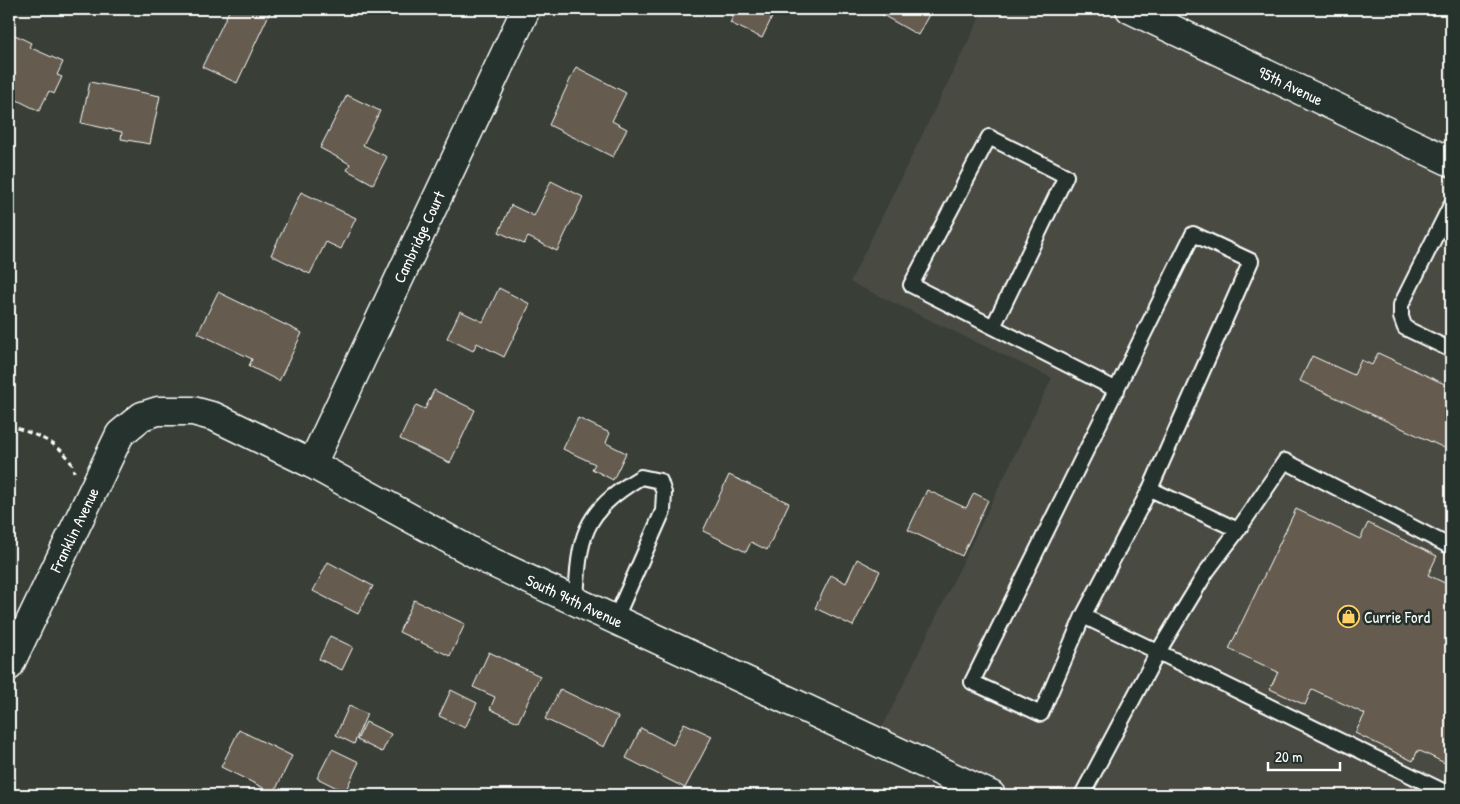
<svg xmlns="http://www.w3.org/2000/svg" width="1460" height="804" font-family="'Patrick Hand',sans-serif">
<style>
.built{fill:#4a4b42}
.building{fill:#655b4f;stroke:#fff}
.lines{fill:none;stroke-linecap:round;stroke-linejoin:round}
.lane-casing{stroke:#fff;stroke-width:18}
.street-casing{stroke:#fff;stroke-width:31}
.path{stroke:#fff;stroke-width:3;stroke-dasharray:5 4;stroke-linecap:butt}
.lane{stroke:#26332d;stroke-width:14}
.street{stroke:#26332d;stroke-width:28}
.labels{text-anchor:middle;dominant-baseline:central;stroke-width:5;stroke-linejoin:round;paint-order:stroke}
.street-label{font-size:16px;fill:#fff;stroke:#26332d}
.poi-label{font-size:16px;fill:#fff;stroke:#26332d;text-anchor:start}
</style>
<rect width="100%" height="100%" fill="#393f37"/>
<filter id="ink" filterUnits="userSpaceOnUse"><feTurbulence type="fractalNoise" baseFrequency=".02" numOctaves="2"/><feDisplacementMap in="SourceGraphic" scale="10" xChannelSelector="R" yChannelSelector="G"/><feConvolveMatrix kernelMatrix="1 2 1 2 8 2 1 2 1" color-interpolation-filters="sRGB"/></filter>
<g filter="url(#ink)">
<path class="built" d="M984,9H1144L1451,158V795H983L875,743L1052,378L850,282Z"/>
<path class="building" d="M230,9L271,10L237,83L202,67Z
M737,9H776L762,38L730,23Z
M872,9H932L918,35Z
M9,32L31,43L29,47L63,62L57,75L62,77L54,94L49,91L39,111L9,96Z
M576,67L626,93L612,121L627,129L613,157L549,125Z
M90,82L160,96L150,144L121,139L122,132L81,123Z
M347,95L380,111L363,145L387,157L373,184L347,170L350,164L320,148Z
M551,181L583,197L557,251L528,237L524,244L499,232L511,205L534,216Z
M301,192L356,218L341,249L326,242L310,274L271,255Z
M499,288L530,304L504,357L477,343L473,351L447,338L460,311L483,322Z
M218,292L302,333L279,381L249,366L252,359L198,333Z
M1378,353L1451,387V451L1300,381L1312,356L1354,375L1361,360L1372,365Z
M434,390L475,410L450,463L400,439L416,405L425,409Z
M578,418L610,433L606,443L626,453L613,480L592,469L595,464L563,449Z
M729,475L789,503L767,550L751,542L746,552L703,531Z
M927,490L966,508L974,493L988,500L962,556L908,530Z
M1296,509L1360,539L1368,523L1437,556L1428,575L1451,586V766L1418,750L1413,761L1355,733L1365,714L1312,689L1305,705L1270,689L1278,672L1229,649Z
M857,559L880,571L853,626L815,608L831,575L846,583Z
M328,562L373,586L358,614L313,591Z
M414,600L465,624L450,656L399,632Z
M330,636L353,647L342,670L319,659Z
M489,652L540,676L518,722L490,709L495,697L473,687Z
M560,689L618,717L604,747L545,719Z
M451,690L477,703L465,728L439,716Z
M349,706L367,714L354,744L336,735Z
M366,722L391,734L382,752L357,740Z
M684,723L712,736L685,788L626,758L641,728L673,745Z
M239,730L292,756L274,793L221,767Z
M332,749L359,762L345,792L317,778Z"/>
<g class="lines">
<defs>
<path id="lane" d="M1451,205L1401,305V317L1405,328L1451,350
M993,327L1066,176L989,137L911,285L1117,390
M1238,530L1207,571L1158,652L1083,616L1041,714L972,682L1193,234L1251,261L1150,489L1238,530L1285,461L1451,547
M576,602C579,537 582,512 641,477L660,481L664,493L663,511L615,620
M1083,616L1150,489
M1082,795L1158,652L1451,795"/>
<g id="street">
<path id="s1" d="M1130,9L1451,162"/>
<path id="s2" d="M312,464L526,9"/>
<path id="s3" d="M9,666L120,434L142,416L158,411H193L215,417L312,464L485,559L991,795"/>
</g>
</defs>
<use href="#lane" class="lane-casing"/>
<use href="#street" class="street-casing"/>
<path class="path" d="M9,425C32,434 69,444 74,472"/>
<use href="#lane" class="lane"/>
<use href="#street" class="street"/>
</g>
</g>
<defs>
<symbol id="shop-ring" viewBox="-11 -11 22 22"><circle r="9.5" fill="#26332d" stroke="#ffd166" stroke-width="1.5"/><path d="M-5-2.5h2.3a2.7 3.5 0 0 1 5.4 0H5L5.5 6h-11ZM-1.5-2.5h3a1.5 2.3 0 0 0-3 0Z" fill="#ffd166"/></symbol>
</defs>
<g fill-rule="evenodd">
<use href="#shop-ring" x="1336" y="604" width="25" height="25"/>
</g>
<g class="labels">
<g class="street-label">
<text stroke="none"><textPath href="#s1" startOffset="178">95th Avenue</textPath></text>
<text stroke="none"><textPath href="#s2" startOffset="251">Cambridge Court</textPath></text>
<text stroke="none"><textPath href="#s3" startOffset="151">Franklin Avenue</textPath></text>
<text stroke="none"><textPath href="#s3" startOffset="764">South 94th Avenue</textPath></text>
</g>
<g class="poi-label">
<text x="1364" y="617">Currie Ford</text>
</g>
</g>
<rect width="1460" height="804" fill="none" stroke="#26332d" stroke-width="30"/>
<rect x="15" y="15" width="1430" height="774" fill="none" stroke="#fff" stroke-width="2" filter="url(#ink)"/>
<path d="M1268 762v8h72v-8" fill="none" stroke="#ffffff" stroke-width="2.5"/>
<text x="1275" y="762" font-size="15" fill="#ffffff" stroke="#26332d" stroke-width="4" paint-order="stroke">20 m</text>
</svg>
